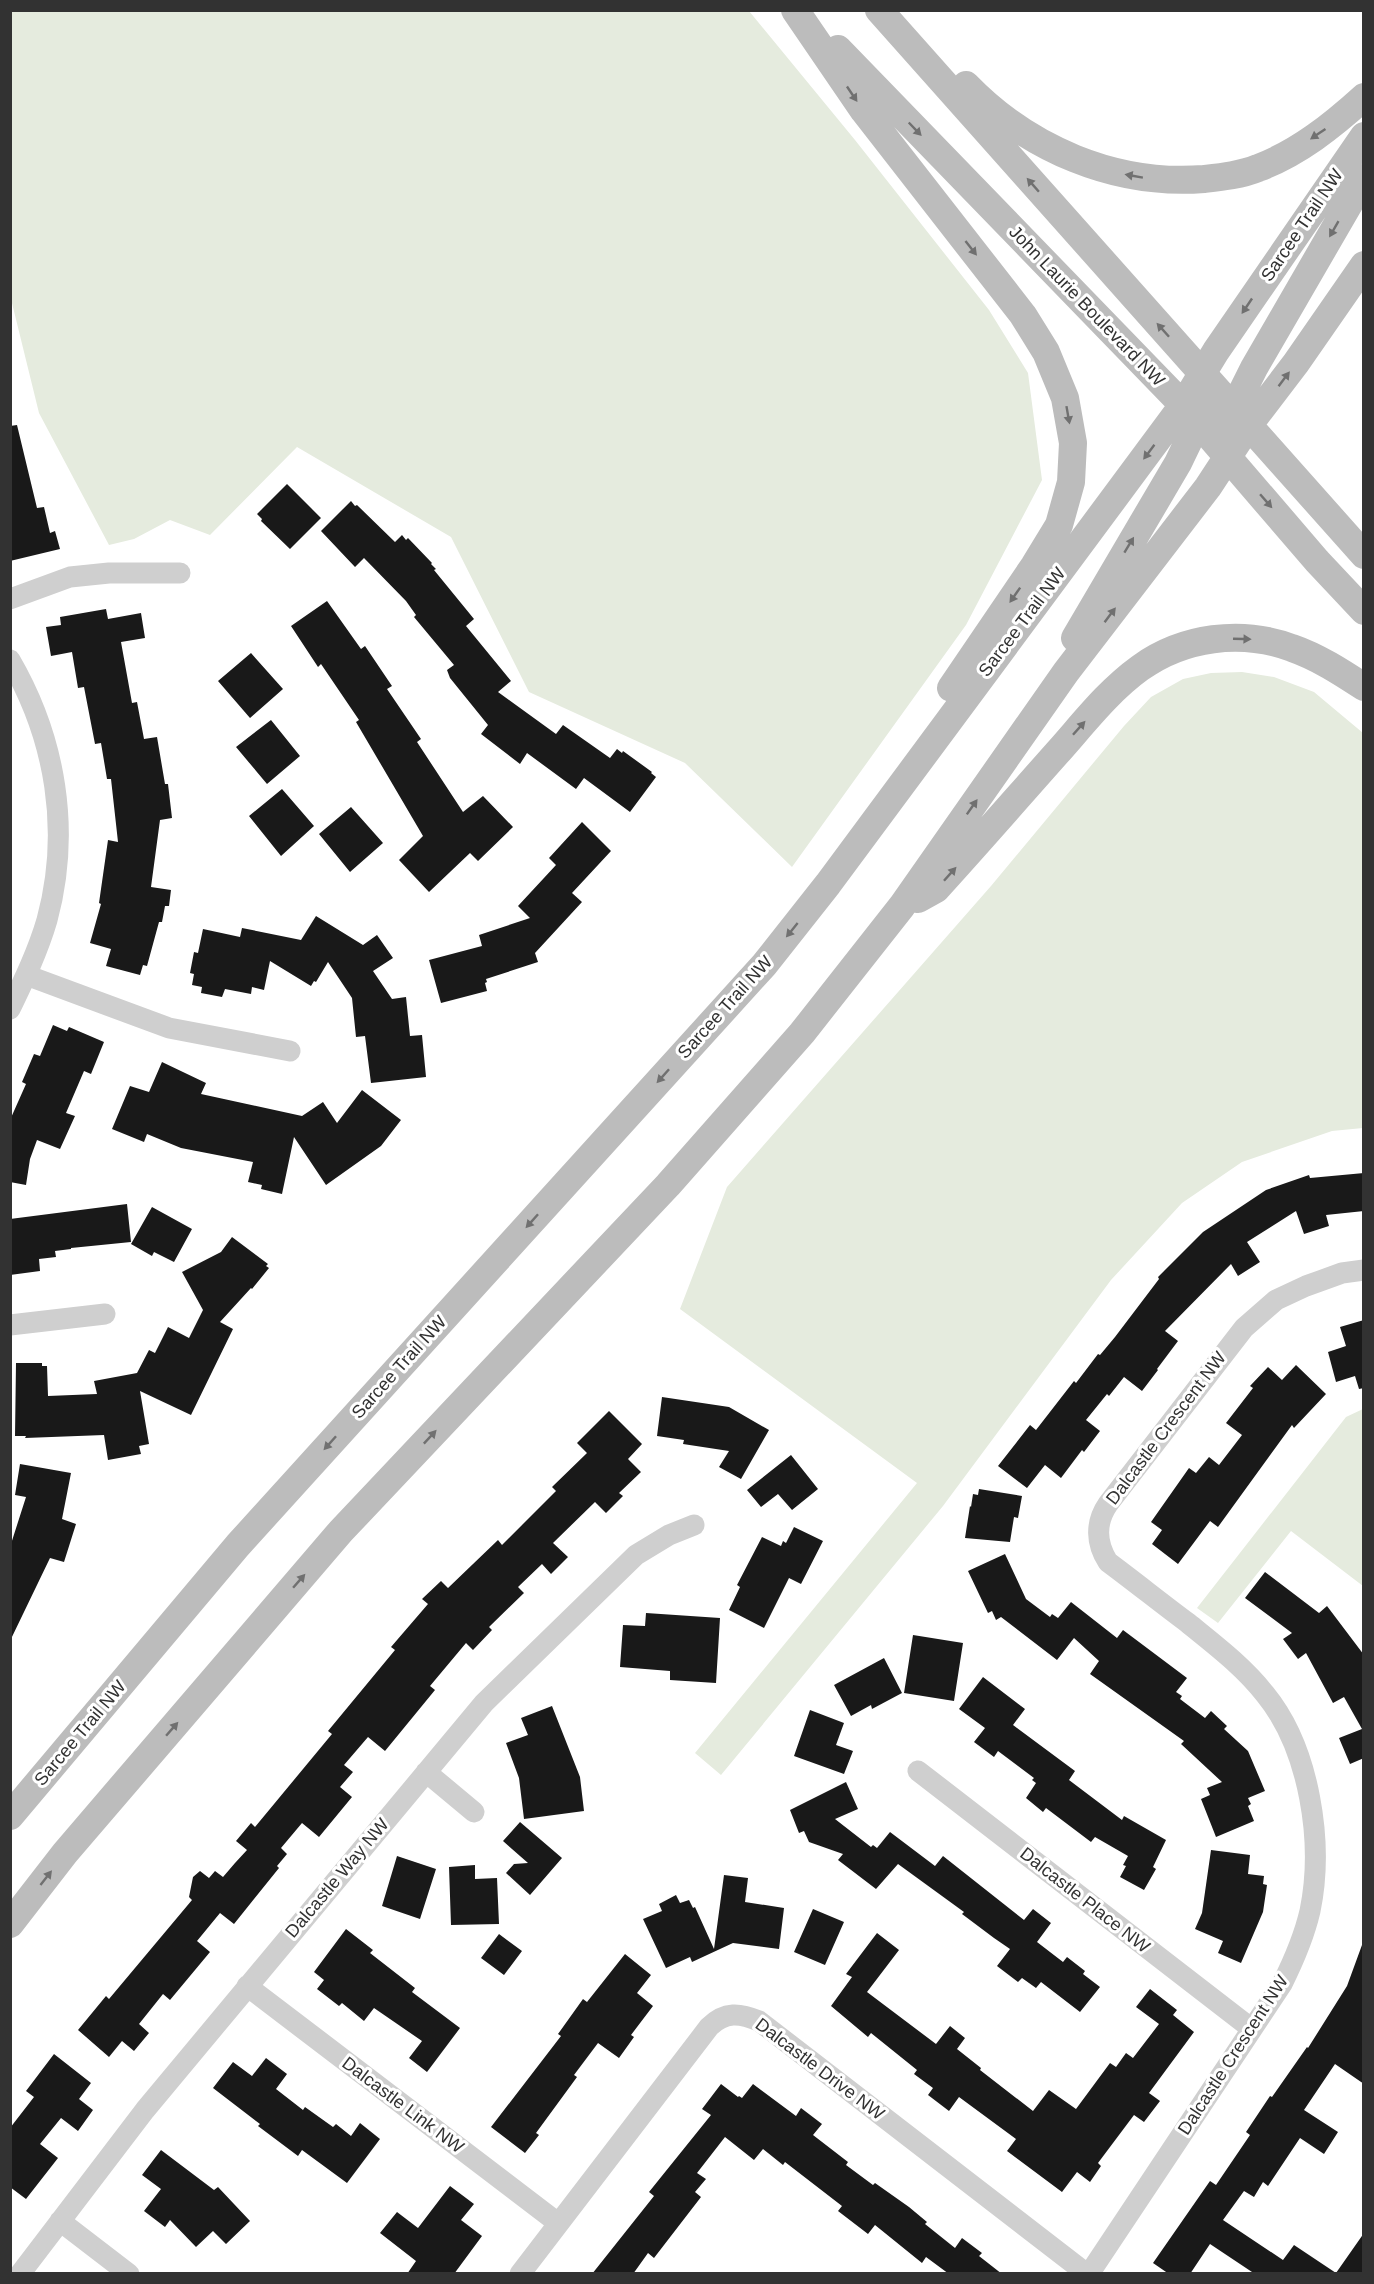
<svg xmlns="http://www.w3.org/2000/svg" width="1374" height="2284" font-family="Helvetica,sans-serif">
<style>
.green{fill:#e5ebde}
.building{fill:#191919}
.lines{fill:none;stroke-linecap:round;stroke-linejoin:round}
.minor{stroke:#cfcfcf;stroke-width:21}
.secondary{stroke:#bcbcbc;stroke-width:28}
.oneway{fill:#707070}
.labels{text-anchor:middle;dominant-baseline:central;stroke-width:6;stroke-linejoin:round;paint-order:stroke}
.street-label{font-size:18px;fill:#323232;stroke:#fff}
</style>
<rect width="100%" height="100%" fill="#fff"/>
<path class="green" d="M10,11H749L855,140L989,310L1028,373L1042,480L966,625L792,867L685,763L529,692L451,537L297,447L210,535L170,520L134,539L109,545L39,413L11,299Z
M1242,672L1274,677L1314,692L1363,733V1128L1332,1131L1242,1162L1182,1203L1111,1280L943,1506L721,1775L695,1753L917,1483L680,1309L727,1187L991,886L1124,726L1151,697L1183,679L1211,673Z
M1363,1409V1586L1291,1531L1218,1623L1197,1608L1346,1417Z"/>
<path class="building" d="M17,425L37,508L44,507L50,533L55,531L60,549L10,561V426Z
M287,484L321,518L290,549L261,521L262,519L257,514Z
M351,501L355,506L357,505L395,542L402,535L406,540L408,538L432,563L431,564L436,569L434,570L474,619L466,626L511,681L498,692L556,734L563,725L610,758L617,749L622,753L623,751L652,772L651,773L656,777L630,812L584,778L576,789L527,753L520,764L481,734L488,725L450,678L447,670L454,665L414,617L416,615L406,601L364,558L355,567L321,531Z
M327,601L361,649L365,646L392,686L387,689L421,739L417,742L463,812L483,796L513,827L478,861L470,853L429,892L399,860L423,836L356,722L359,720L321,664L318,667L291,626Z
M106,609L108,619L141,613L145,638L121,642L132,703L137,702L144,739L157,737L165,784H168L172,818L160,820L151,887L171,890L169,906H165L162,922H159L147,966L143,965L140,975L106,966L111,949L90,943L101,904L99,903L108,840L118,842L111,779H107L101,743L95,744L84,687L78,688L72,652L51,656L46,627L61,625L60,617Z
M251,653L283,689L250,718L218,681Z
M271,720L300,756L267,784L236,747Z
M282,789L314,826L281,856L249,816Z
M351,807L383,843L350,872L319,834Z
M582,822L611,851L572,893L582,902L535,953L538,962L486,979L487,982L485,983L487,991L441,1003L429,960L482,946L479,935L530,918L518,906L556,865L549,858Z
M316,916L363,945L377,935L393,958L373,971L392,999L406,997L410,1036L422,1035L426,1077L371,1083L365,1036L356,1037L352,998L328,962L316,982L314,981L311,986L270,961L264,990L252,987L251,994L225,989L222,997L201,993L202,987L192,985L194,974L190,973L194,952L198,953L203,929L240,937L242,928L301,940Z
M53,1025L67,1031L69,1027L104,1042L91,1074L84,1071L66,1113L75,1116L60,1149L37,1140L30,1159L26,1185L10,1182V1120L26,1084L22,1082L34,1054L40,1056Z
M162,1062L206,1083L201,1094L302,1116L323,1102L337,1123L362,1090L401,1120L381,1146L326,1185L294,1137L282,1194L261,1189L262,1185L248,1182L253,1162L181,1148L147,1134L144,1142L112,1129L130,1086L149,1092Z
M1364,1173V1211L1326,1215L1329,1226L1304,1234L1296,1211L1247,1242L1260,1262L1238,1276L1231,1264L1165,1331L1178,1341L1157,1369L1158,1370L1142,1391L1124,1377L1109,1396L1107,1394L1086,1420L1100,1431L1084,1452L1082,1450L1061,1478L1045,1465L1027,1488L998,1466L1030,1425L1036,1430L1074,1381L1076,1383L1098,1354L1100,1355L1115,1337L1159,1279L1158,1277L1203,1232L1266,1190L1309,1175L1310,1178Z
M127,1204L131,1242L71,1248V1249L55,1251L56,1257L39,1259L40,1271L10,1275V1219Z
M152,1207L192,1229L174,1262L154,1252L152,1256L131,1244Z
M232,1237L268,1264L266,1266L269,1268L252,1289L251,1288L220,1322L233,1329L191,1415L140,1391L149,1444L139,1446L141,1454L108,1460L104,1435L25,1438L26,1436H15L16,1363H42V1366H47L48,1396L97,1394L94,1381L137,1373L149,1350L155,1353L168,1327L189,1338L203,1310L182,1272L221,1252Z
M1364,1320V1388L1359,1389L1355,1376L1336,1382L1328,1352L1346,1346L1340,1327Z
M1296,1365L1326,1394L1294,1428L1292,1425L1218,1527L1210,1521L1178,1564L1152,1544L1162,1530L1151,1522L1189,1468L1196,1473L1209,1457L1219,1465L1242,1435L1226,1423L1253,1388L1250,1386L1268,1367L1282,1380Z
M662,1397L729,1407L769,1430L741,1479L719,1467L729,1451L683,1444L684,1440L657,1436Z
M609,1411L642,1444L628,1459L641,1472L619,1493L623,1496L606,1513L595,1502L553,1543L568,1557L551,1574L542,1564L518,1587L524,1593L489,1627L492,1630L473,1650L466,1643L430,1686L435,1690L385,1751L368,1737L344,1765L353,1772L340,1787L352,1797L319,1837L302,1823L281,1848L287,1854L277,1866L279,1868L234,1924L220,1913L197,1941L210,1952L170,2000L163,1994L139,2024L149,2033L134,2051L122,2041L109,2057L78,2030L106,1996L109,1999L192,1900L189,1897L193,1877L200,1871L209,1878L215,1871L223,1877L235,1863L247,1850L236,1841L251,1823L255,1827L332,1734L328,1731L395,1650L391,1647L428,1604L422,1599L441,1581L448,1588L498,1540L502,1545L556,1491L552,1487L587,1453L577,1443Z
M791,1455L818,1489L792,1510L778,1494L761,1507L747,1490Z
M20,1464L71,1473L62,1519L76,1524L64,1562L50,1558L10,1641V1547L26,1497L15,1495Z
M979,1489L1022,1496L1018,1518L1014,1517L1010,1542L965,1538L970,1506L971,1507L973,1494L978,1495Z
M794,1527L823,1541L801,1584L789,1578L764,1628L729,1610L740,1587L737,1585L762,1537L781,1546L783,1541L786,1543Z
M1005,1554L1026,1599L1050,1617L1052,1614L1058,1618L1071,1602L1117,1638L1123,1630L1187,1678L1176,1692L1182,1696L1180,1699L1205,1718L1211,1711L1227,1726L1224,1729L1248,1751L1265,1791L1248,1798L1251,1804L1248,1806L1254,1821L1216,1837L1201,1799L1210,1795L1207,1788L1222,1782L1181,1744L1184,1741L1090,1674L1099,1661L1074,1638L1057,1660L1001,1617L996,1620L992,1611L988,1613L968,1571Z
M1265,1572L1319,1613L1327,1606L1364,1655V1758L1350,1764L1339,1738L1362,1729L1344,1697L1333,1703L1306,1653L1298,1659L1283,1639L1292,1633L1245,1598Z
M646,1613L720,1618L716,1683L670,1680V1671L620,1667L623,1625L645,1626Z
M913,1635L963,1643L954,1701L904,1693Z
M884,1658L902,1693L872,1709L871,1705L851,1716L834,1685Z
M983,1677L1025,1709L1013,1725L1075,1771L1069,1780L1122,1820L1124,1816L1166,1840L1153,1867L1156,1869L1144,1890L1120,1877L1126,1866L1123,1865L1128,1856L1095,1837L1091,1842L1046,1808L1043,1812L1026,1798L1036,1783L1032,1780L1034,1778L998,1751L994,1757L974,1742L985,1728L959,1709Z
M552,1706L580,1777L584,1811L524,1819L519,1778L506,1743L528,1735L521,1718Z
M810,1710L844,1723L836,1745L853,1751L844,1774L794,1756Z
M846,1782L858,1809L835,1819L871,1847L873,1845L877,1848L890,1832L935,1866L943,1856L1024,1920L1033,1909L1051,1923L1037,1942L1063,1962L1067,1957L1085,1971L1083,1974L1100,1987L1080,2012L1041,1982L1036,1988L1022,1978L1018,1982L997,1966L1010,1949L994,1938L962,1914L964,1912L898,1864L876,1889L838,1860L843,1854L809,1842L804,1831L799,1833L790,1810Z
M520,1822L562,1858L530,1895L506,1873L514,1864L528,1863L503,1841Z
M1211,1850L1250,1855L1248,1874L1264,1876L1263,1884L1267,1885L1263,1912L1241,1963L1218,1953L1223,1941L1195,1929L1202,1913Z
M397,1856L436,1869L420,1919L382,1906Z
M475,1865V1879L497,1878L499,1924L451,1925L449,1867Z
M724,1875L748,1878L745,1902L784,1908L779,1949L733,1943L692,1962L690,1957L666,1968L643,1919L662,1911L659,1904L676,1895L680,1903L689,1900L693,1908L695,1907L714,1949Z
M813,1909L844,1922L825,1965L794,1952Z
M346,1929L373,1950L370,1953L415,1988L412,1992L460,2028L427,2072L409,2058L422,2041L374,2008L364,2021L342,2003L339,2006L317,1989L324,1980L314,1972Z
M877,1933L899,1950L867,1992L936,2044L950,2026L965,2038L957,2049L981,2068L980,2070L1033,2111L1049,2090L1076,2109L1110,2063L1116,2067L1126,2053L1133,2058L1159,2024L1136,2007L1150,1989L1177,2010L1173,2015L1194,2032L1149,2093L1160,2101L1144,2122L1134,2115L1098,2163L1101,2166L1090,2182L1077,2172L1062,2192L1007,2151L1016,2139L959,2097L949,2111L928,2095L933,2088L914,2074L917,2070L871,2033L868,2037L831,2006L852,1977L846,1974Z
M499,1934L522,1951L504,1975L481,1958Z
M1362,1945L1364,2084L1335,2064L1304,2110L1338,2132L1324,2154L1300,2138L1268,2186L1263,2182L1254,2197L1244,2191L1223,2220L1283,2260L1294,2245L1336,2273L1364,2233V2274H1255L1210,2244L1190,2274H1169L1153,2263L1210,2181L1216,2185L1250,2135L1246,2132L1270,2096L1272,2097L1307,2047L1308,2048L1347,1986Z
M625,1954L651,1975L637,1993L653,2006L631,2035L634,2037L619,2058L598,2043L574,2075L577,2077L536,2133L539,2135L525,2153L491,2127L561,2036L558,2034L583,1999L587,2002Z
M54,2054L91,2083L79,2099L93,2110L78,2131L61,2118L40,2144L58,2158L26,2199L10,2187V2128L34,2097L26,2091Z
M266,2058L287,2074L276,2089L303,2110L305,2107L333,2127L336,2124L351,2136L360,2123L380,2139L347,2183L302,2150L298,2156L258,2126L260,2124L213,2088L233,2062L252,2076Z
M721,2084L738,2097L739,2096L742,2098L753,2084L796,2116L801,2108L822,2124L813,2135L848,2162L846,2165L873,2185L875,2183L909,2207L927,2222L925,2224L955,2248L962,2238L982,2253L979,2256L1002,2274H949L926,2257L922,2263L875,2225L868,2234L838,2211L842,2206L785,2162L783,2165L763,2149L754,2160L725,2137L697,2173L706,2179L695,2192L701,2197L654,2258L648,2253L633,2274H592L654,2196L649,2192L711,2115L702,2109Z
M161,2150L214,2190L218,2187L250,2221L226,2244L213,2231L196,2247L170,2220L165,2227L144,2211L161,2189L142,2175Z
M450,2186L474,2204L461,2220L482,2236L454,2274H407L416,2261L380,2233L397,2212L418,2228Z"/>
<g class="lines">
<path class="minor" d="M10,599L70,577L109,573H180
M10,660C56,739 71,831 47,920C38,951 24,980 10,1009
M26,975L169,1028L290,1051
M10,1325L105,1314
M918,1771L1252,2029
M426,1772L474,1812
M247,1986L558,2223
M60,2221L129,2274
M20,2274L145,2110L484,1703L636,1555L669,1535L694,1525
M520,2274L709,2027C725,2011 740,2013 759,2021L1087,2274
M1089,2274L1282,1984C1294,1960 1304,1937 1310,1911C1324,1843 1310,1749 1265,1694C1243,1666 1215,1645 1188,1623C1161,1603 1135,1582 1108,1562C1096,1543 1095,1523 1108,1504L1244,1328L1276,1300L1306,1286L1342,1273L1364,1270"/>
<path class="secondary" d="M795,10L864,111L1023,315L1046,352L1065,398L1073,443L1071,482L1059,525L1034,566L951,688
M879,10L1364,555
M838,49L1183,405L1317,561L1364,611
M966,85C1028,149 1115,186 1204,179C1222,177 1241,175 1258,168C1298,153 1332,126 1364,97
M1227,422L1254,368L1364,178
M1075,638L1178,463L1205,407
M918,899L936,889C977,844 1017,798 1057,753C1083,724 1108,691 1140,668C1183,637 1241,629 1292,648C1318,657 1341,672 1364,687
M10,1816L238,1545L764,965L828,884L1183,405L1216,351L1364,136
M10,1924L65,1853L341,1531L668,1185L802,1033L902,906L1066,672L1208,487L1248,426L1296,363L1364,265"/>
</g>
<defs><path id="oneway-solid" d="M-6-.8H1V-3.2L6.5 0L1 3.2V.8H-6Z" transform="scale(1.5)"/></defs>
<g class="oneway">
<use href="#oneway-solid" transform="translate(852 94) rotate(56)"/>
<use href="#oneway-solid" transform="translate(915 129) rotate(46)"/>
<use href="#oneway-solid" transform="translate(1318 134) rotate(146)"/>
<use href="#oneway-solid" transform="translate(1134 176) rotate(-170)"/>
<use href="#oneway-solid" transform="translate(1033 185) rotate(-131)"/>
<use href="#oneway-solid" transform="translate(1334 229) rotate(120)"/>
<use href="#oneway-solid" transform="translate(971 248) rotate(52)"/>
<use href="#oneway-solid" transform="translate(1247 306) rotate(124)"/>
<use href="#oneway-solid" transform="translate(1163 330) rotate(-132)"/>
<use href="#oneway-solid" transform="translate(1284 379) rotate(-53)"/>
<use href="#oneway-solid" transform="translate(1068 415) rotate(80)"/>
<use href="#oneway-solid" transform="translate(1149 452) rotate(127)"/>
<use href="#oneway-solid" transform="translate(1266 501) rotate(49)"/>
<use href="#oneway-solid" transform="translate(1129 545) rotate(-59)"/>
<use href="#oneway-solid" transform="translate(1015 595) rotate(125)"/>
<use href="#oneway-solid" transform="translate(1110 615) rotate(-53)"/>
<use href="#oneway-solid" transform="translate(1242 639) rotate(2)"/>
<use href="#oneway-solid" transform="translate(1079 728) rotate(-48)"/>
<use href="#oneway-solid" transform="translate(972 807) rotate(-55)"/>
<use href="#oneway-solid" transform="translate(950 874) rotate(-48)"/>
<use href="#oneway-solid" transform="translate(792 930) rotate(129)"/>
<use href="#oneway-solid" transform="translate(663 1076) rotate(132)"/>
<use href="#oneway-solid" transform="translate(532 1221) rotate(132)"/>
<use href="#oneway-solid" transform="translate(430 1437) rotate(-47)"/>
<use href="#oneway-solid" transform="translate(330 1443) rotate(132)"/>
<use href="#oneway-solid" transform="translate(299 1581) rotate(-49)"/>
<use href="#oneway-solid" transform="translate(172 1729) rotate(-49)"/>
<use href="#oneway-solid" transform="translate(46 1878) rotate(-52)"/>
</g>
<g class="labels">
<g class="street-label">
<text transform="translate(1302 225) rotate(-56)">Sarcee Trail NW</text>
<text transform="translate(1087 306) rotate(46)">John Laurie Boulevard NW</text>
<text transform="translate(1022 622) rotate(-53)">Sarcee Trail NW</text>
<text transform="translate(725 1007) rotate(-48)">Sarcee Trail NW</text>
<text transform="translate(399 1367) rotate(-48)">Sarcee Trail NW</text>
<text transform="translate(1166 1428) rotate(-53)">Dalcastle Crescent NW</text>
<text transform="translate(80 1733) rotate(-50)">Sarcee Trail NW</text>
<text transform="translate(337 1878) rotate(-50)">Dalcastle Way NW</text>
<text transform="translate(1085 1900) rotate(38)">Dalcastle Place NW</text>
<text transform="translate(1233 2055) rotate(-57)">Dalcastle Crescent NW</text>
<text transform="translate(820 2069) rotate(37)">Dalcastle Drive NW</text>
<text transform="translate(403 2105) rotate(37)">Dalcastle Link NW</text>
</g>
</g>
<rect width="1374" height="2284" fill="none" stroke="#323232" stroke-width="24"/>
</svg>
